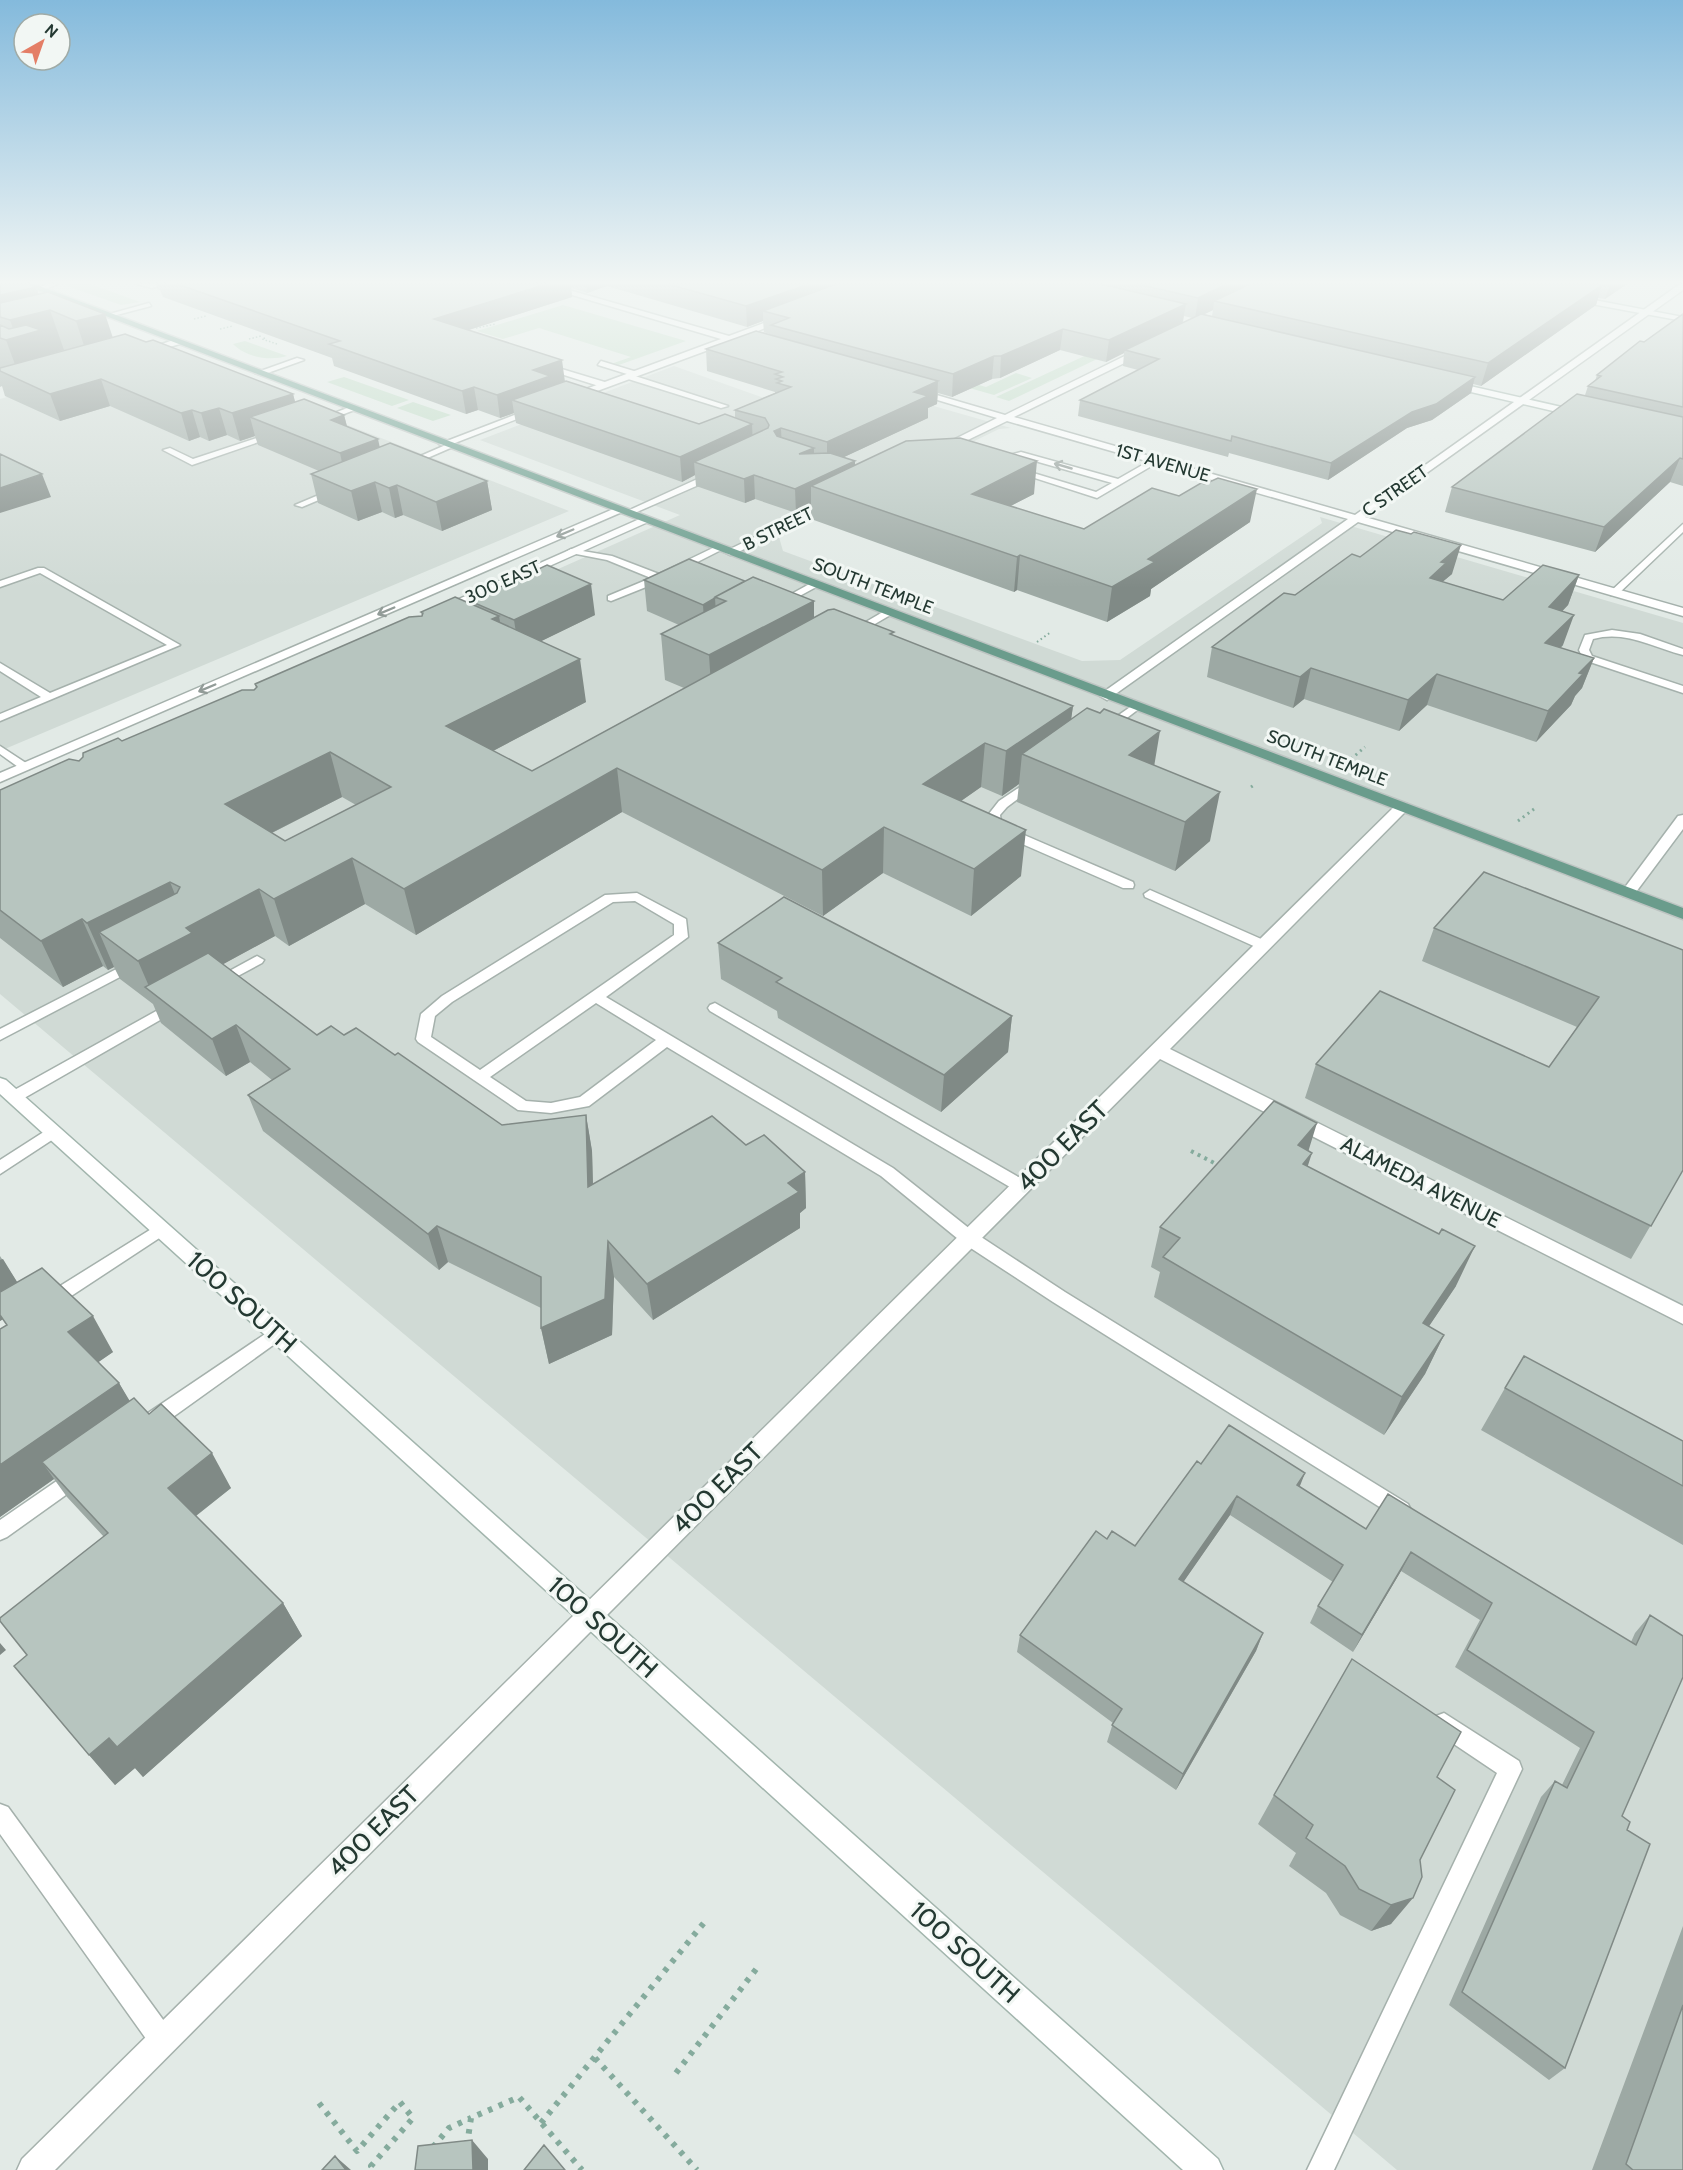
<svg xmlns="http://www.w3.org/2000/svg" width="1683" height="2170" font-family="Cabin,sans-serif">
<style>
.built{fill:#d0dad5}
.green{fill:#bdd9c3}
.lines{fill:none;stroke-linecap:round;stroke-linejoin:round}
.lane-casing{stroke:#a5b1ac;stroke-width:3}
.street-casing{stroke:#a5b1ac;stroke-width:3}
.secondary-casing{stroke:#a2b5ad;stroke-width:3}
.primary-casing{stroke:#bdc4c2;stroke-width:3}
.path-far4{stroke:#85ab9d;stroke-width:1.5;stroke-dasharray:1.5 2;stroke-linecap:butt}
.path-far3{stroke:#85ab9d;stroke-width:2;stroke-dasharray:1.5 3;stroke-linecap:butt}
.path-far2{stroke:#85ab9d;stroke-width:3;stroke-dasharray:2 4;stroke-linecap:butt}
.path-far1{stroke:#85ab9d;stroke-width:4;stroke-dasharray:3 4.5;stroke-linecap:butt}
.path{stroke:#85ab9d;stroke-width:6;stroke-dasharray:4.5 7;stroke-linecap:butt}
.lane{fill:#fff;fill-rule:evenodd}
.street{fill:#fff;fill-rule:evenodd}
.secondary{fill:#fff;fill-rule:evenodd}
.primary{fill:#6a9c8c;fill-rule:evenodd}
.wall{fill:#9da9a4;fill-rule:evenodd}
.shaded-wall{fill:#808a86}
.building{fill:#b7c5bf;stroke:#808a86;stroke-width:1.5;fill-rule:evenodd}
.oneway{stroke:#929c98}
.labels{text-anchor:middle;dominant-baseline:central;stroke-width:6;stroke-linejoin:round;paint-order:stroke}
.far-street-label{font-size:18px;fill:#243932;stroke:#f2f7f4}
.street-label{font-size:21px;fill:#243932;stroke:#f2f7f4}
.near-street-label{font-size:26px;fill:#243932;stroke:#f2f7f4}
</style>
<rect width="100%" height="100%" fill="#e2eae6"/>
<path class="built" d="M162,353L569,511L0,751V399Z
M674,366L767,399L828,376L1011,428L999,429L779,537L783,551L1082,661L1120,660L1322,523L1320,517L1683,623V2170H1397L0,994V816L680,515L480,440Z"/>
<path class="green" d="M69,284H90L140,302L121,305L67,286Z
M563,305L686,341L616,366L611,364L631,357L539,328L503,339L477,331Z
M1149,326L1160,329L1009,401L996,397Z
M245,341L287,356C270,361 247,358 233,344Z
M1016,373L1032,378L994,395L945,381L953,378L986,387Z
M344,377L409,400L392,406L327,382Z
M413,402L451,415L433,421L397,408Z"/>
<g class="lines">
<defs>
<path id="lane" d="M47,284H58L42,290L39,288Z
M137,284H165L152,288Z
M149,303L151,306L109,317L106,315Z
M297,358L304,360L262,375L255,373Z
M601,361L637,372L635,376L728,406L721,408L625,378L627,374L598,365Z
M545,364L608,383L609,385L602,387L542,368Z
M350,407L357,409L323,422L316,420Z
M272,433L279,435L192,465L163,450L170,448L193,459Z
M448,444L455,446L409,466L402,464Z
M1021,452L1118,479L1153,459L1160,461L1097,498L1013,471L1020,469L1096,492L1112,483L1021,457L997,461L993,459Z
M711,470L715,473L710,480L630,515L623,513L704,476Z
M333,489L340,491L302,507L295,505Z
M1683,524V532L1617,595H1611V591Z
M717,546L725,548L656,583L611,601L608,600V596L651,578L607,560L566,552L571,549L612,556L659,574Z
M38,568H44L180,645L0,721V714L41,697L0,671V663L50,693L167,645L40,573L0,587V581Z
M815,581L820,584L818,586L783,605L775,603Z
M888,609L893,612L892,614L856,635L847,633Z
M1612,630L1640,634L1683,649V655C1653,647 1625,630 1593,639L1589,650L1592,656L1683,686V693L1584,660L1579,650L1585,635Z
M1136,703L1140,704V708L1111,730H1103V726Z
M0,746L29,765V769H21L0,754Z
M1035,777L1041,781L1039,783L1007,807L1000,815L1001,822L1010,829L1133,882L1134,885L1133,888H1123L1002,835L991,826L988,815L999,801Z
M1150,890L1268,942L1270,945L1268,948H1258L1145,897L1144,894Z
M637,893L686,919L688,937L606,997L893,1168L975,1233L1065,1292L1408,1504L1411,1510L1408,1516L1401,1519L1394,1516L1053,1302L963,1243L881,1176L667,1047L589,1106L551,1113L518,1110L418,1042L416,1039L421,1014L442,996L605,895ZM635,901L674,924V935L480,1070L431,1037L435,1016L452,1002L613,902ZM596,1003L656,1040L580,1097L551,1103L526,1101L490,1077Z
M257,956L264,960L262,963L223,984L218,985L211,981Z
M134,960L139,961L141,964L139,967L0,1040V1029Z
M176,1000L181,1002L183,1005L181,1008L19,1101L14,1102L6,1097L9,1093Z
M715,1003L1027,1182L1029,1186L1027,1190H1015L710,1011L708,1008L710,1005Z
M53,1126L58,1128L61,1132L58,1136L0,1174V1160Z
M161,1223L167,1225L169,1229L167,1233L56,1306L50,1308L44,1306L41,1301L44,1296Z
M277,1326L283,1328L286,1333L283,1338L159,1427L152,1429L145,1427L143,1421L145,1415Z
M77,1467L84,1470L87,1476L84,1482L7,1537L0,1540V1520Z
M1444,1713L1519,1761L1522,1769L1334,2170H1307L1497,1773L1436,1732L1433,1724L1436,1716Z
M0,1804L8,1807L172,2032L176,2041L172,2050L163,2054L154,2050L0,1834Z"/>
<path id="street" d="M535,284H548L729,336L783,316L790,318L738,339L757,344V348L730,342L570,401L565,398L567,396L721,339Z
M1680,284H1683V290L1365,517L1683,608V616L1358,522L1107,700L1100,696L1102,693L1348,519L1007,421L945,451H939V447L997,418L911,392L916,389L1005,415L1143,347H1149V351L1014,417L1355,515Z
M535,407L543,409L447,446L439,444Z
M833,499L837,500V504L734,554L730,555L724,552Z
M618,507L623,510L622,512L0,782V773Z
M644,517L648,518V522L444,613H436L434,610Z
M1402,803L1407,804L1409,807L1407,810L1170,1049L1683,1306V1324L1160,1059L55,2170H17L22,2159L1397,804Z
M1683,815V829L1633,896H1623L1620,893L1623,890L1678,816Z"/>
<path id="secondary" d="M1573,296L1683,317V321L1570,300L1569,298Z
M177,339L181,342L180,344L141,355L137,352Z
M1448,381L1579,411L1584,414L1579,417L1445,386L1443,384Z
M0,1078L6,1080L1218,2159L1223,2170H1183L0,1094Z"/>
<path id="primary" d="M22,284H34L1683,908V919Z"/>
</defs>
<use href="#lane" class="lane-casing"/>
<use href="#street" class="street-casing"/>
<use href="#secondary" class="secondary-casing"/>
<use href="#primary" class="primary-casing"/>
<path class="path-far4" d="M194,319L206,316
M476,328L496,324
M220,329L233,326
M265,338L262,339L277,344
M249,339L261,336"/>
<path class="path-far3" d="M1037,642L1051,632"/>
<path class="path-far2" d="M1351,759L1365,747
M1251,787L1254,785
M1518,821L1534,809"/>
<path class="path-far1" d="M1191,1151L1220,1166"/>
<path class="path" d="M595,2058L697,2170
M676,2073L757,1968
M319,2103L357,2151L400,2102L413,2118L371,2166L374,2170
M541,2123L707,1919
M467,2145L471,2118L519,2097L582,2170
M433,2147L449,2128L471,2118"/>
<use href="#lane" class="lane"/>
<use href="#street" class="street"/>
<use href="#secondary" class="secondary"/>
<use href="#primary" class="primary"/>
</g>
<path class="wall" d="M0,284L36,287L38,294L112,337L146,342L293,394L295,402L344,415L347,426L380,447L487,481L492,510L442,531L403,515L395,518L382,512L358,521L318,503L311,474L319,471L258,445L255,436L240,441L227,435L209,441L200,437L189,441L110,406L60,421L5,396L2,386L0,387Z
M156,284H1627L1605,299L1598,298L1596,305L1481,386L1473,384L1471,393L1432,420L1407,428L1328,480L1229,453L1228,457L1078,416L1080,400L1138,370L1123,366L1124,353L1106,362L1060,350L1000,378L992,379L952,397L938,393L937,404L928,408V418L844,457L855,465L1034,494L1010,506L1084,529L1250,522L1151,589L1150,596L1107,622L1017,590L1014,592L811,519V506L796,513L755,499L745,503L696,486L695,475L682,482L516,423L514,413L500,418L478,410L466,414L334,366L332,358L163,297L160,290L157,289ZM607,286L747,327L763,321L764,332L772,335L706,349L707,371L775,392V393L735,410V418L699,424L565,381L469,330L572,297L571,288L587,293ZM1213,310L1212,316L1204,314L1211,311ZM1184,316L1192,318L1183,323Z
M1683,314V486L1670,482L1595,552L1445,512L1452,487L1585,395L1588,386L1595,381L1597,375Z
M1360,557L1452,574L1442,582L1503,600L1579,575L1568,605L1562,611L1563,645L1561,648L1594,658L1582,688L1575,696L1571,705L1536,742L1427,705L1399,731L1304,699L1293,708L1207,677L1212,647L1295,595Z
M644,580L893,636L1073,706L1071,719L1154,765L1210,841L1175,871L1017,802L1019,784L1002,796L981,787L961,801L1021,876L971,916L883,873L823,916L622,812L416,935L365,904L289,946L275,936L223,964L317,1035H344L395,1055L502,1125L586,1115L592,1151L593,1184L746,1145L805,1172L806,1208L800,1213V1228L653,1320L614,1277L612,1335L549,1364L541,1328V1308L448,1262L439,1270L263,1131L248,1095L272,1080L250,1062L226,1076L161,1023L153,1004L120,979L114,967L108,970L103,966L63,987L0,938V790L79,761L122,741L254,690L256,688L255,684L422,616L421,612L471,604L470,601L595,615L541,641L586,702L493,751L532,771L684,688L665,680L661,634L679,625L647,611ZM342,797L356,805L285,841L272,833Z
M1434,928L1683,950V1170L1631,1259L1305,1098L1316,1064L1549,1067L1577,1027L1422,961Z
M718,943L1012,1016L1008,1052L941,1112L778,1018L777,1011L721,979Z
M1308,1151V1166L1456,1286L1429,1326L1444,1335L1425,1374L1384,1435L1154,1297L1160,1272L1151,1267L1160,1227Z
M0,1256L17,1282L113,1352L98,1362L119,1383L129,1401L149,1414L231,1488L196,1516L283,1603L302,1636L143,1777L135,1768L115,1785L89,1755L27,1655L104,1537L67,1497L54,1479L0,1517L7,1325L3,1319L0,1321Z
M1505,1388L1683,1441V1545L1481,1430Z
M1201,1464L1299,1487L1366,1529L1631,1642L1635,1633L1650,1615L1622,1816L1627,1830L1565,2068L1549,2080L1449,2005L1541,1797L1555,1781L1562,1785L1580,1748L1455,1667L1480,1620L1401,1571L1353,1652L1310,1623L1318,1606L1333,1582L1230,1515L1183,1582L1263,1633L1256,1651L1176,1790L1107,1742L1113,1723L1017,1652L1020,1635L1107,1539L1135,1546Z
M1437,1777L1420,1860L1391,1924L1371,1931L1340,1915L1326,1893L1289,1866L1296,1853L1258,1824L1274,1795Z
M1683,1926V2170H1592Z"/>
<path class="shaded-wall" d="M547,284H571L572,297L437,340L434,319Z
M586,284H607V286L587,293Z
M809,284H865L763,311V321L747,327L746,306Z
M1227,284H1266L1214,301L1213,310L1195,319L1198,298Z
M1610,284H1627L1605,299Z
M1602,285L1596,305L1481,386L1488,363Z
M36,287L45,312L50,310L64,350L50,354L56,371L21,381L6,340L16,337L10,320L0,317V295Z
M1186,304L1182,325L1125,350L1124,353L1106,362L1109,340Z
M105,314L118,353L89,361L76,321Z
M1063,329L1060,350L1000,378L1001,356Z
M994,356L992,379L952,397L953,374Z
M562,360L565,382L512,400L514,413L500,418L497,395L533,370Z
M1475,377L1471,393L1432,420L1407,428L1328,480L1331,463L1412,412Z
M101,379L110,406L60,421L50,394Z
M938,381L937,404L928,408V418L827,465V442L914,392Z
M474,387L478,410L466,414L462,391Z
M293,394L300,421L250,417L255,436L240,441L232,413Z
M219,408L227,435L209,441L201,413Z
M192,410L200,437L189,441L181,413Z
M344,415L351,443L331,420Z
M752,424L753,448L694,462L695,475L682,482L680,457Z
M781,428L782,451L774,431Z
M378,439L384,467L346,482L340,453Z
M814,448V471L799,454Z
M1680,458L1670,482L1595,552L1604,527Z
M855,461V485L811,486V506L796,513L795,489Z
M1037,461L1034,494L970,527L972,494Z
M42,474L51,497L0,513V488Z
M754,475L755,499L745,503L744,479Z
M487,481L492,510L442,531L436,502Z
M375,482L382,512L358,521L351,491Z
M397,485L403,515L395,518L389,488Z
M1257,489L1250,522L1151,589L1150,596L1107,622L1112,587L1148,559Z
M1461,545L1452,574L1440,584L1430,578L1441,562Z
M1020,555L1017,590L1014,592L1017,557Z
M1579,575L1568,605L1538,637L1549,607Z
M591,584L595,615L519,652L514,620Z
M715,598L717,630L705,636L703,605Z
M814,601V646L712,701L709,655Z
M1574,615L1563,645L1534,673L1545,643Z
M499,616L506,658L492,619Z
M1594,658L1582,688L1575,696L1571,705L1536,742L1548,711L1579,673Z
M580,659L586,702L455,771L446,726Z
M1311,668L1304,699L1293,708L1300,677Z
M1437,674L1427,705L1399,731L1408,700Z
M1073,706L1067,749L1022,754L1019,784L1002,796L1006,751Z
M1160,731L1152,779L1129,755Z
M985,743L981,787L921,829L923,784Z
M330,752L342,797L240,849L225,804Z
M617,768L622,812L416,935L404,889Z
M1220,792L1210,841L1175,871L1185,822Z
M884,827L883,873L823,916L822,870Z
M1026,830L1021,876L971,916L974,869Z
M352,858L365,904L289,946L274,899Z
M170,882L188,927L259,889L275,936L207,973L151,991L138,961L99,932L114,967L108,970L87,923Z
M82,919L103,966L63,987L41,941Z
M1012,1016L1008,1052L941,1112L944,1075Z
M236,1025L250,1062L226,1076L212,1039Z
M586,1115L592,1151L594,1223L588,1187Z
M1317,1123L1305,1162L1312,1153L1299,1193L1298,1145Z
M805,1172L806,1208L800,1213V1228L653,1320L647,1284L788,1183Z
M437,1226L448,1262L439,1270L428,1234Z
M608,1241L614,1277L612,1335L549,1364L541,1328Z
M1475,1246L1456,1286L1405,1362L1423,1323Z
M3,1259L30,1303L0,1321V1260Z
M93,1316L113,1352L90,1368L68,1332Z
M1444,1335L1425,1374L1384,1435L1402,1397Z
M119,1383L140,1418L42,1462L54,1479L0,1517V1465Z
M212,1453L231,1488L188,1522L168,1488Z
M1305,1473L1298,1491L1297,1485Z
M1237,1496L1230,1515L1173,1597L1179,1579Z
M1411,1552L1401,1571L1353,1652L1362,1635Z
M283,1603L302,1636L143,1777L135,1768L115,1785L89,1755L109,1738Z
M1263,1633L1256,1651L1176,1790L1183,1774Z
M0,1643L6,1650L0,1655Z
M1413,1898L1391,1924L1371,1931L1391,1905Z
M472,2140L488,2159V2170H473Z
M335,2156L351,2170H346Z"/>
<path class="building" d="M0,284H29L36,287L0,295Z
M177,284H547L434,319L562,360L533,370L550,376L497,395L474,387L462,391L329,344L340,341Z
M668,284H809L746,306Z
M836,284H1101L1186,304L1109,340L1063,329L1001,356H994L953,374L771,325L789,318L763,311Z
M1137,284H1227L1198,298Z
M1250,284H1599L1602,285L1488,363L1214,301Z
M48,292L105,314L76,321L50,310L10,320L0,317V303Z
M1201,314L1475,377L1436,404L1412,412L1331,463L1232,436L1231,441L1080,400L1159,359L1125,350Z
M1683,314V407L1588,386L1601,376L1597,375L1640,341L1644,342Z
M0,325L9,329L26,325L41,330L6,340L0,338Z
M756,331L938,381L914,392L928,396L827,442L781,428L774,431L777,436L814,448L799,454L830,453L855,461L795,489L754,475L744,479L694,462L768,428L769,425L765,418L735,410L791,387L777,383L782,381L776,379L783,377L775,374L782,372L706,349Z
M125,334L146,342L153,340L293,394L232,413L219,408L201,413L192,410L181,413L101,379L50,394L0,371V368Z
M566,381L699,424L725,414L752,424L680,457L512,400Z
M1577,394L1683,417V459L1680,458L1604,527L1452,487Z
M304,399L344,415L331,420L378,439L340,453L250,417Z
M960,438L1037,461L972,494L1084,529L1152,488L1179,496L1201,483L1205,484L1218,478L1257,489L1148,559L1155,562L1112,587L1020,555L1017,557L811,486L906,441Z
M390,443L487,481L436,502L397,485L389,488L375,482L351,491L311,474Z
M0,454L42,474L0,488Z
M1396,530L1411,534L1414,532L1461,545L1441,562L1446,563L1430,578L1503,600L1543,565L1579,575L1549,607L1574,615L1545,643L1594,658L1579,673L1583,674L1548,711L1437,674L1408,700L1311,668L1300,677L1212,647L1284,593L1295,595L1352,554L1360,557Z
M689,559L745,581L715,597V598L703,605L644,580Z
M547,565L591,584L514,620L470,601Z
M753,577L814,601L709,655L661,634L726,601L715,597Z
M455,597L499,616L492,619L580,659L446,726L532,771L828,610L834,609L894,632L890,634L1073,706L1006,751L985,743L923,784L1026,830L974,869L884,827L822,870L617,768L404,889L352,858L274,899L259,889L186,928L192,933L138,961L99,932L177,893L180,887L170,882L87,923L82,919L41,941L0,910V790L69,759L79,761L83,757V753L118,738L122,741L242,690H254L257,687L255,684L409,617L422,616L423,613L421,612ZM330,752L391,787L285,841L225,804Z
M1087,708L1100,713L1104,709L1160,731L1129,755L1220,792L1185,822L1022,754Z
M1484,872L1683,950V1170L1651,1226L1316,1064L1380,991L1549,1067L1599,997L1434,928Z
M784,897L1012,1016L944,1075L776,982L782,978L718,943Z
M208,953L317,1035L331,1026L344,1035L356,1028L395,1055L398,1053L502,1125L586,1115L588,1187L712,1116L746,1145L764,1135L805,1172L788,1183L799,1192L647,1284L608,1241L605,1299L541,1328V1277L437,1226L428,1234L248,1095L290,1069L236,1025L212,1039L145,987Z
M1274,1101L1317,1123L1298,1145L1312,1153L1303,1164L1439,1234L1442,1229L1475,1246L1423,1323L1444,1335L1402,1397L1163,1257L1180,1238L1160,1227Z
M42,1268L93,1316L68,1332L119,1383L0,1465V1329L7,1325L0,1315V1292Z
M1524,1356L1683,1441V1486L1505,1388Z
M134,1398L149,1414L161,1404L212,1453L168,1488L283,1603L117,1747L109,1738L89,1755L14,1666L27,1655L0,1621V1618L108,1533L42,1462Z
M1229,1425L1305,1473L1297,1485L1366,1529L1388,1494L1636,1645L1650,1615L1683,1636V1677L1622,1816L1630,1822L1627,1830L1650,1844L1565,2068L1462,1992L1555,1781L1567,1788L1594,1732L1467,1650L1492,1603L1411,1552L1362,1635L1318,1606L1343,1565L1237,1496L1179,1579L1263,1633L1183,1774L1112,1725L1122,1709L1020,1635L1096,1531L1107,1539L1112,1531L1135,1546L1197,1461L1201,1464Z
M1352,1659L1461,1732L1437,1777L1455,1790L1420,1860L1422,1877L1413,1898L1391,1905L1359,1889L1345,1866L1306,1838L1313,1825L1274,1795Z
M1683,2005V2170H1633L1626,2164Z
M472,2140L473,2170H415L418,2146Z
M544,2145L565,2170H524Z
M335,2156L346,2170H322Z"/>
<defs><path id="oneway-shaft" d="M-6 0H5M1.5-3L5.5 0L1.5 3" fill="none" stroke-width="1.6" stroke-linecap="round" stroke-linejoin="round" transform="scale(1.5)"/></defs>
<g class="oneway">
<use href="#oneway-shaft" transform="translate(1063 466) rotate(-164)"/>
<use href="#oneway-shaft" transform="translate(565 533) rotate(157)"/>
<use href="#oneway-shaft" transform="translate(386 611) rotate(157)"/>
<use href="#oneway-shaft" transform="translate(207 688) rotate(157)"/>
</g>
<linearGradient id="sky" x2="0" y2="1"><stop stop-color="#84badc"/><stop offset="0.48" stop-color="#f2f6f4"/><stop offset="1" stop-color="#f2f6f4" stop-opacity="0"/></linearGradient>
<rect width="1683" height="588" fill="url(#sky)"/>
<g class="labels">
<g class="far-street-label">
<text transform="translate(1163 463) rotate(16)">1ST AVENUE</text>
<text transform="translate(1395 491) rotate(-35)">C STREET</text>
<text transform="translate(778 529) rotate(-26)">B STREET</text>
<text transform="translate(503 582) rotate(-24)">300 EAST</text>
<text transform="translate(873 586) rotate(21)">SOUTH TEMPLE</text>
<text transform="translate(1327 758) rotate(21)">SOUTH TEMPLE</text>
</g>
<g class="street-label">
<text transform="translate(1421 1182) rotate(27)">ALAMEDA AVENUE</text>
</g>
<g class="near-street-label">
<text transform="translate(1062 1146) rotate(-45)">400 EAST</text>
<text transform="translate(242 1302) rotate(42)">100 SOUTH</text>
<text transform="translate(717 1488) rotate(-45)">400 EAST</text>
<text transform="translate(603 1627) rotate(42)">100 SOUTH</text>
<text transform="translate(373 1831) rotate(-45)">400 EAST</text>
<text transform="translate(965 1952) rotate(42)">100 SOUTH</text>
</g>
</g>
<g transform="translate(42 42) rotate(40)"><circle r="28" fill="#f2f7f4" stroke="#a0aba6" stroke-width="1.5"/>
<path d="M0-4.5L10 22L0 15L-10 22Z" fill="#e47e66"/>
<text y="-9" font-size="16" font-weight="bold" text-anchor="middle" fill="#243932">N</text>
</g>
</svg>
